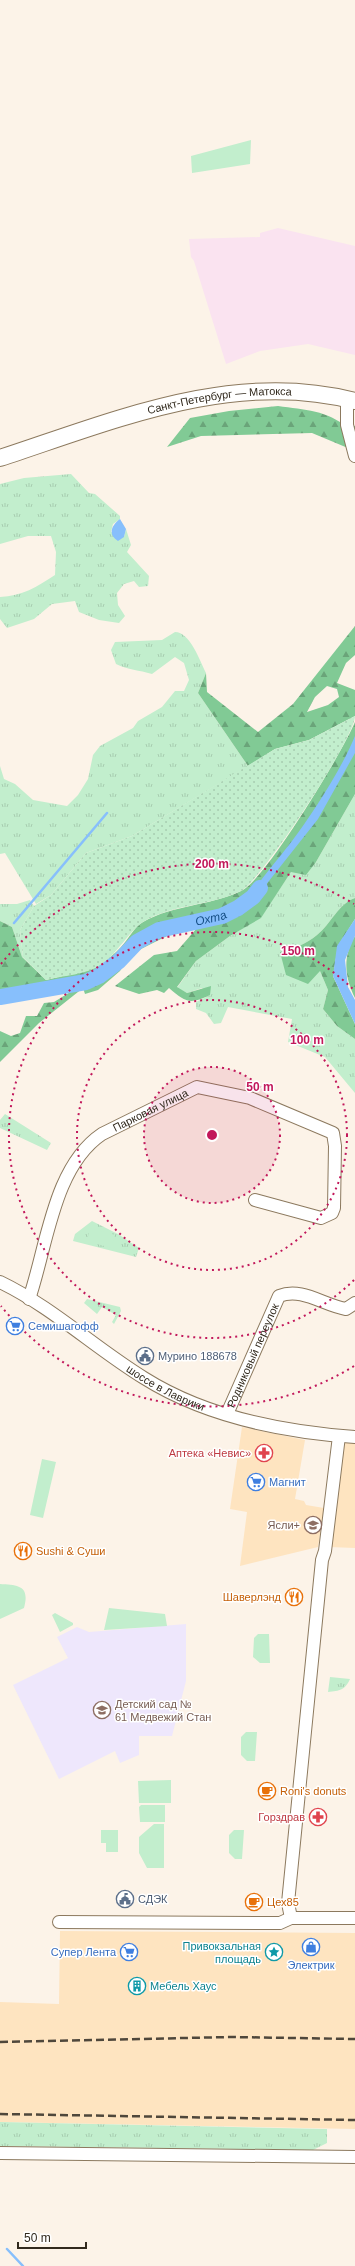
<svg xmlns="http://www.w3.org/2000/svg" width="355" height="2266" font-family="Helvetica,sans-serif">
<style>
.built{fill:#fee4c0}
.industrial{fill:#fae3f0}
.education{fill:#eee7fc}
.grass{fill:url(#grass-tufts)}
.forest{fill:url(#forest-firs);fill-rule:evenodd}
.park{fill:#c2eecd}
.garden{fill:url(#garden-dots)}
.water{fill:#87bffc}
.lines{fill:none;stroke-linecap:round;stroke-linejoin:round}
.stream{stroke:#87bffc;stroke-width:2.5}
.river{stroke:#87bffc;stroke-width:16}
.minor-casing{stroke:#8c795e;stroke-width:14}
.major-casing{stroke:#8c795e;stroke-width:18}
.minor{stroke:#fff;stroke-width:12}
.major{stroke:#fff;stroke-width:16}
.rail{stroke:#4f473b;stroke-width:2.5;stroke-dasharray:8 4;stroke-linecap:butt}
.ring{fill:none;stroke:#c2185b;stroke-width:2;stroke-dasharray:2 4}
.labels{text-anchor:middle;dominant-baseline:central;stroke-width:3;stroke-linejoin:round;paint-order:stroke}
.street-label{font-size:11px;fill:#31291d;stroke:#fff}
.shop-label{font-size:11px;fill:#366cbe;stroke:#fff;text-anchor:start}
.service-label{font-size:11px;fill:#4e5e75;stroke:#fff;text-anchor:start}
.health-label{font-size:11px;fill:#be3a42;stroke:#fff;text-anchor:end}
.education-label{font-size:11px;fill:#785e54;stroke:#fff;text-anchor:end}
.food-label{font-size:11px;fill:#c56008;stroke:#fff;text-anchor:start}
.culture-label{font-size:11px;fill:#0d838f;stroke:#fff;text-anchor:end}
.water-label{font-size:12px;font-style:italic;fill:#144d84;stroke:#fff}
.centre{fill:#c2185b;stroke:#fff;stroke-width:2}
.ring-label{font-size:12px;text-anchor:middle;font-weight:bold;fill:#c2185b;stroke:#fff;stroke-width:3;stroke-linejoin:round;paint-order:stroke}
</style>
<defs>
<pattern id="grass-tufts" width="24" height="20" patternUnits="userSpaceOnUse"><rect width="24" height="20" fill="#c2eecd"/><path d="M3 7l-1-3M5 7V3M7 7l1-3M15 17l-1-3M17 17v-4M19 17l1-3" fill="none" stroke="#a7ccb0"/></pattern>
<pattern id="forest-firs" width="22" height="20" patternUnits="userSpaceOnUse"><rect width="22" height="20" fill="#81ca95"/><path d="M5 1l3.5 6h-7zM16 11l3.5 6h-7z" fill="#6aa479"/></pattern>
<pattern id="garden-dots" width="8" height="8" patternUnits="userSpaceOnUse"><rect width="8" height="8" fill="#c2eecd"/><path d="M2 2h.1M6 6h.1" fill="none" stroke="#a7ccb0" stroke-width="1.8" stroke-linecap="round"/></pattern>
</defs>
<rect width="100%" height="100%" fill="#fcf3e8"/>
<path class="built" d="M242,1427L305,1440L295,1499L304,1501L306,1505L324,1508L318,1547L240,1566L247,1512L230,1509Z
M341,1441L355,1443V1548L329,1547Z
M60,1931L355,1933V2129L0,2122V2002L59,2004Z"/>
<path class="industrial" d="M278,228L355,246V355L308,344L260,351L226,364L194,261L191,257L189,239L260,237V233Z"/>
<path class="education" d="M186,1624V1681L172,1736H139V1755L120,1763L115,1751L59,1779L13,1685L68,1658L57,1637L77,1627L89,1632Z"/>
<path class="grass" d="M71,474L89,493L95,494L120,516V519L113,524L111,532L124,537L126,529L131,545L127,552L149,576L148,586L139,587L134,581L124,584L117,593L118,605L125,616L119,623L99,620L79,612L75,601L52,604L34,619L7,628L0,619V597C22,596 37,587 55,575L56,552L51,536H28L0,544V484L24,478Z
M175,632C190,632 200,661 206,673L198,693L248,766L132,836L86,853L51,895L36,904L5,853L0,854V766L4,779L15,784L33,800L67,806L78,795L88,779L93,755L100,746L133,728L138,721L162,707L175,691H184L189,680L184,663L175,657L152,674C139,670 128,670 116,664L111,650L115,642L162,640Z
M355,794V898C338,904 331,924 317,935C306,944 294,949 281,952L320,971L328,990L323,1009L337,1026L355,1039V1093L325,1057L288,1042L292,1019L228,1007L221,1023L214,1024L206,1013L196,1009V1002L210,995L202,988L187,993L177,988L196,961L230,936L261,917L291,872L316,862Z
M30,900L34,906L20,930L23,957L46,980L22,957L12,927L0,921V904H17Z
M5,1114L51,1143L47,1150L0,1128V1120Z
M92,1221L118,1234L139,1248L136,1257L73,1241L75,1234Z
M87,1299L120,1307L121,1311L114,1324L112,1322L116,1315L102,1307L97,1314L84,1303Z
M330,1677L350,1679C345,1690 340,1691 328,1692Z
M0,2122L327,2129V2143L313,2150L0,2146Z"/>
<path class="forest" d="M278,406C305,410 327,410 348,428L355,426V451L312,433L201,436L167,447L190,418L229,411Z
M355,626V655L346,663L337,683L355,690V716L309,740L275,749L248,766L198,693L206,673L207,692L258,732L293,704ZM327,686L337,689L339,697L328,705L307,712L315,697Z
M355,722V794L316,862L306,875L291,872L261,918L230,936L196,961L177,987L187,993L211,986L210,995C190,1005 185,1002 169,988L164,993L157,990L139,994L115,986L154,955L177,951L197,928L205,925L177,931L131,954L120,971L98,990L85,994L83,988L39,1023L0,1062V1031L11,1036L20,1033L26,1016H37L44,1003L54,1002L72,991C50,982 40,985 18,992L17,998L0,1001V921L12,927L22,957L46,980C81,971 94,975 121,947C128,940 134,927 143,922C173,905 209,906 241,891C265,881 343,751 355,722Z
M355,898V919L338,946L333,976L355,1024V1039L337,1026L323,1009L328,990L320,971L308,984L286,975L280,952C294,949 306,944 317,935C331,924 338,904 355,898Z
M355,936V998C345,978 342,957 355,936Z"/>
<path class="park" d="M251,140L250,164L192,173L191,156Z
M90,1228L115,1235L111,1248L87,1241Z
M42,1459L56,1462L43,1518L30,1515Z
M0,1584C19,1585 30,1586 24,1608L0,1619Z
M109,1608L165,1614L167,1626L104,1630Z
M55,1613L73,1623V1625L60,1632L52,1615Z
M258,1634H269L270,1663H260L253,1657L254,1638Z
M246,1732H257L255,1761H247L241,1755V1737Z
M171,1780V1803H139L138,1781Z
M141,1805H165V1822H140L139,1807Z
M154,1824H164V1868H147L139,1853V1837Z
M101,1830H118V1852H106V1843H101Z
M234,1830H244L242,1859H235L229,1853V1835Z"/>
<path class="garden" d="M355,716C355,738 261,881 241,891C209,906 173,904 143,922C131,929 116,955 101,965C86,975 64,975 46,980L23,957L20,930L34,906L51,895L86,853L132,836L275,749L309,740Z"/>
<path class="water" d="M120,519L126,529L124,537L118,541C107,534 112,525 120,519Z
M355,736V753L318,819L261,891L244,905C258,882 275,863 292,841C313,813 342,768 355,736Z
M355,919V936L345,960L348,987L355,1000V1024L333,976L337,946Z"/>
<g class="lines">
<path class="stream" d="M14,923L107,813
M7,2249L23,2266"/>
<path class="river" id="s1" d="M0,997L86,982L99,976L119,961L137,942L159,930L222,916L238,908L253,897L260,888"/>
<defs>
<g id="minor">
<path d="M347,398V425L355,456"/>
<path id="s2" d="M0,1282C52,1307 95,1348 144,1378C206,1417 283,1432 355,1437"/>
<path id="s3" d="M29,1299C47,1247 53,1167 102,1134L197,1087L250,1098L333,1133L335,1146L334,1208L332,1213L321,1218L255,1200"/>
<path id="s4" d="M227,1414L279,1296C302,1287 323,1305 346,1309L355,1303"/>
<path d="M291,1918L288,1903L322,1560L325,1551L339,1436"/>
<path d="M59,1922L280,1923L291,1918H355"/>
<path d="M0,2153L355,2157"/>
</g>
<g id="major">
<path id="s5" d="M0,458C113,421 234,369 355,401"/>
</g>
</defs>
<use href="#minor" class="minor-casing"/>
<use href="#major" class="major-casing"/>
<use href="#minor" class="minor"/>
<use href="#major" class="major"/>
<path class="rail" d="M0,2042L232,2037L355,2039
M0,2114L355,2120"/>
</g>
<circle cx="212" cy="1135" r="68" fill="#c2185b" fill-opacity=".12"/>
<g class="ring">
<circle cx="212" cy="1135" r="68"/>
<circle cx="212" cy="1135" r="135"/>
<path d="M354 1280A203 203 0 1 1 354 990"/>
<path d="M354 1366A271 271 0 0 1 1 1306M1 964A271 271 0 0 1 354 904"/>
</g>
<defs>
<symbol id="supermarket-ring" viewBox="-11 -11 22 22"><circle r="9.5" fill="#fff" stroke="#3f7fe0" stroke-width="1.5"/><path d="M-6-5.5h2.5l.6 2H6L4.5 2H-2.5L-4.4-4H-6ZM-1.5 3.2a1.3 1.3 0 1 0 .1 0ZM3 3.2a1.3 1.3 0 1 0 .1 0Z" fill="#3f7fe0"/></symbol>
<symbol id="civic-ring" viewBox="-11 -11 22 22"><circle r="9.5" fill="#fff" stroke="#5c6f8a" stroke-width="1.5"/><path d="M-.6-6.5H3V-4.5H.6V-3L4-1V1h2V6H-6V1h2V-1L-.6-3ZM-1.2 2.5V6h2.4V2.5Z" fill="#5c6f8a"/></symbol>
<symbol id="pharmacy-ring" viewBox="-11 -11 22 22"><circle r="9.5" fill="#fff" stroke="#e0444e" stroke-width="1.5"/><path d="M-2-6h4v4h4v4h-4v4h-4v-4h-4v-4h4Z" fill="#e0444e"/></symbol>
<symbol id="school-ring" viewBox="-11 -11 22 22"><circle r="9.5" fill="#fff" stroke="#8d6e63" stroke-width="1.5"/><path d="M0-5L7-2L0 1L-7-2ZM-4 1L0 2.5L4 1V4Q0 6-4 4Z" fill="#8d6e63"/></symbol>
<symbol id="restaurant-ring" viewBox="-11 -11 22 22"><circle r="9.5" fill="#fff" stroke="#e8710a" stroke-width="1.5"/><path d="M-5-6h1v4h1v-4h1v4h1v-4h1v5L-1.5 .5V6h-2V.5L-5-1ZM5-6V6H3V1.5H1.5Q1.5-4 5-6Z" fill="#e8710a"/></symbol>
<symbol id="cafe-ring" viewBox="-11 -11 22 22"><circle r="9.5" fill="#fff" stroke="#e8710a" stroke-width="1.5"/><path d="M-5.5-4.5H6V0H3Q3 3.5 0 3.5H-2.5Q-5.5 3.5-5.5 0ZM3-3.2v2h1.7v-2ZM-6 4.5H4V6H-6Z" fill="#e8710a"/></symbol>
<symbol id="shop-ring" viewBox="-11 -11 22 22"><circle r="9.5" fill="#fff" stroke="#3f7fe0" stroke-width="1.5"/><path d="M-5-2.5h2.3a2.7 3.5 0 0 1 5.4 0H5L5.5 6h-11ZM-1.5-2.5h3a1.5 2.3 0 0 0-3 0Z" fill="#3f7fe0"/></symbol>
<symbol id="sight-ring" viewBox="-11 -11 22 22"><circle r="9.5" fill="#fff" stroke="#0f9aa8" stroke-width="1.5"/><path d="M0-6L1.8-2.2L6-1.7L2.9 1.2L3.7 5.4L0 3.3L-3.7 5.4L-2.9 1.2L-6-1.7L-1.8-2.2Z" fill="#0f9aa8"/></symbol>
<symbol id="building-ring" viewBox="-11 -11 22 22"><circle r="9.5" fill="#fff" stroke="#0f9aa8" stroke-width="1.5"/><path d="M-4-6H4V6H1V3H-1V6H-4ZM-2.5-4.3h1.7v1.8h-1.7ZM.8-4.3h1.7v1.8H.8ZM-2.5-1h1.7V.8h-1.7ZM.8-1h1.7V.8H.8Z" fill="#0f9aa8"/></symbol>
</defs>
<g fill-rule="evenodd">
<use href="#supermarket-ring" x="5" y="1316" width="20" height="20"/>
<use href="#civic-ring" x="135" y="1346" width="20" height="20"/>
<use href="#pharmacy-ring" x="254" y="1443" width="20" height="20"/>
<use href="#supermarket-ring" x="246" y="1472" width="20" height="20"/>
<use href="#school-ring" x="303" y="1515" width="20" height="20"/>
<use href="#restaurant-ring" x="13" y="1541" width="20" height="20"/>
<use href="#restaurant-ring" x="284" y="1587" width="20" height="20"/>
<use href="#school-ring" x="92" y="1700" width="20" height="20"/>
<use href="#cafe-ring" x="257" y="1781" width="20" height="20"/>
<use href="#pharmacy-ring" x="308" y="1807" width="20" height="20"/>
<use href="#civic-ring" x="115" y="1889" width="20" height="20"/>
<use href="#cafe-ring" x="244" y="1892" width="20" height="20"/>
<use href="#shop-ring" x="301" y="1937" width="20" height="20"/>
<use href="#supermarket-ring" x="119" y="1942" width="20" height="20"/>
<use href="#sight-ring" x="264" y="1942" width="20" height="20"/>
<use href="#building-ring" x="127" y="1976" width="20" height="20"/>
</g>
<g class="labels">
<g class="street-label">
<text stroke="none"><textPath href="#s5" startOffset="228">Санкт-Петербург — Матокса</textPath></text>
<text stroke="none"><textPath href="#s3" startOffset="238">Парковая улица</textPath></text>
<text stroke="none"><textPath href="#s4" startOffset="64">Родниковый переулок</textPath></text>
<text stroke="none"><textPath href="#s2" startOffset="197">шоссе в Лаврики</textPath></text>
</g>
<g class="shop-label">
<text x="28" y="1326">Семишагофф</text>
<text x="269" y="1482">Магнит</text>
<text x="116" y="1952" text-anchor="end">Супер Лента</text>
<text x="311" y="1965" text-anchor="middle">Электрик</text>
</g>
<g class="service-label">
<text x="158" y="1356">Мурино 188678</text>
<text x="138" y="1899">СДЭК</text>
</g>
<g class="health-label">
<text x="251" y="1453">Аптека «Невис»</text>
<text x="305" y="1817">Горздрав</text>
</g>
<g class="education-label">
<text x="300" y="1525">Ясли+</text>
<text x="115" y="1704" text-anchor="start">Детский сад №<tspan x="115" dy="13">61 Медвежий Стан</tspan></text>
</g>
<g class="food-label">
<text x="36" y="1551">Sushi &amp; Суши</text>
<text x="281" y="1597" text-anchor="end">Шаверлэнд</text>
<text x="280" y="1791">Roni's donuts</text>
<text x="267" y="1902">Цех85</text>
</g>
<g class="culture-label">
<text x="261" y="1946">Привокзальная<tspan x="261" dy="13">площадь</tspan></text>
<text x="150" y="1986" text-anchor="start">Мебель Хаус</text>
</g>
<g class="water-label">
<text stroke="none"><textPath href="#s1" startOffset="231">Охта</textPath></text>
</g>
</g>
<circle cx="212" cy="1135" r="6" class="centre"/>
<g class="ring-label">
<text x="212" y="868">200 m</text>
<text x="298" y="955">150 m</text>
<text x="307" y="1044">100 m</text>
<text x="260" y="1091">50 m</text>
</g>
<path d="M18 2242v6h68v-6" fill="none" stroke="#31291d" stroke-width="2"/>
<text x="24" y="2242" font-size="12" fill="#31291d" stroke="#ffffff" stroke-width="3" paint-order="stroke">50 m</text>
</svg>
